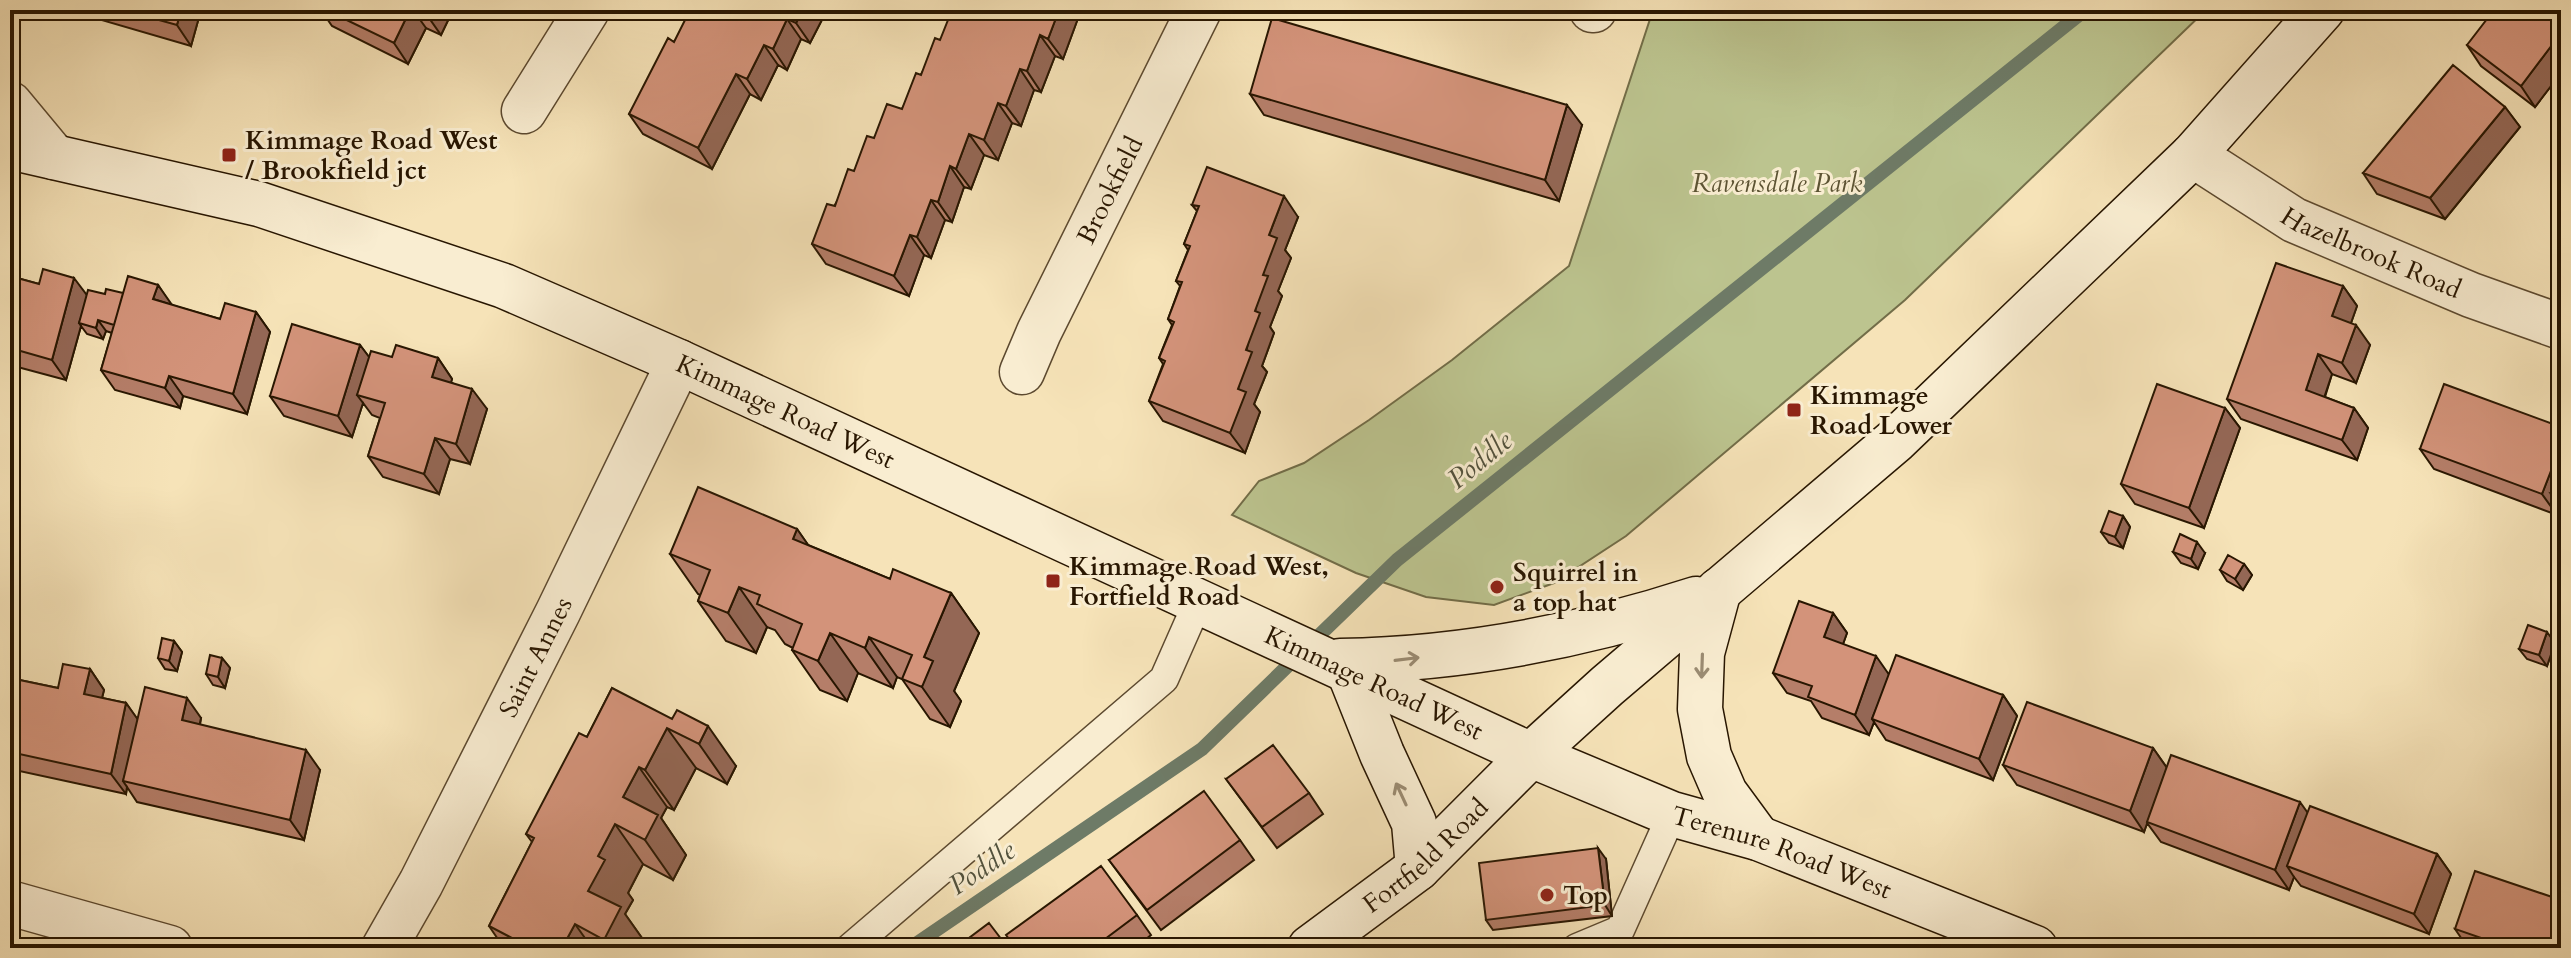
<svg xmlns="http://www.w3.org/2000/svg" width="2571" height="958" font-family="Cardo,serif">
<style>
.green{fill:#bcc48f;stroke:#726d48;stroke-width:2}
.lines{fill:none;stroke-linecap:round;stroke-linejoin:round}
.stream{stroke:#6e7b67;stroke-width:14}
.service-casing{stroke:#5c492f;stroke-width:31}
.minor-casing{stroke:#5c492f;stroke-width:47}
.secondary-casing{stroke:#281601;stroke-width:47}
.service{stroke:#f9edd1;stroke-width:28}
.minor{stroke:#f9edd1;stroke-width:44}
.secondary{stroke:#f9edd1;stroke-width:44}
.wall{fill:#b57e69;stroke:#281601;stroke-width:2}
.shaded-wall{fill:#946755;stroke:#281601;stroke-width:2}
.building{fill:#d3937a;stroke:#281601;stroke-width:2}
.oneway{stroke:#9b8c73}
.poi-dot{fill:#8f2418;stroke:#f9edd1;stroke-width:3}
.labels{text-anchor:middle;dominant-baseline:central;stroke-width:6;stroke-linejoin:round;paint-order:stroke}
.poi-label{font-size:26px;font-weight:bold;fill:#281601;stroke:#f9edd1;text-anchor:start}
.park-label{font-size:26px;font-style:italic;fill:#5c5333;stroke:#f9edd1}
.street-label{font-size:26px;fill:#281601;stroke:#f9edd1}
.water-label{font-size:28px;font-style:italic;fill:#51513c;stroke:#f9edd1}
</style>
<rect width="100%" height="100%" fill="#f6e3b8"/>
<filter id="stains"><feTurbulence type="fractalNoise" baseFrequency=".0025" numOctaves="4"/><feColorMatrix values="0 0 0 0 .2 0 0 0 0 .09 0 0 0 0 .02 0 0 0 .5 -.17"/></filter>
<radialGradient id="worn" r=".72"><stop offset=".6" stop-color="#630" stop-opacity="0"/><stop offset="1" stop-color="#630" stop-opacity=".3"/></radialGradient>
<path class="green" d="M1653,10H2206L1905,300L1626,536L1554,583L1494,605L1426,597L1356,573L1232,515L1259,481L1304,463L1369,420L1452,360L1569,266Z"/>
<g class="lines">
<path class="stream" d="M910,948L1202,749L1397,560L2085,10"/>
<defs>
<path id="service" d="M850,948L1164,679L1198,602
M1577,948L1620,930L1672,814"/>
<g id="minor">
<path d="M1592,10H1594"/>
<path d="M10,104L54,157"/>
<path d="M524,111L587,10"/>
<path id="s1" d="M2193,155L2294,220L2471,295L2561,327"/>
<path id="s2" d="M1022,372L1039,332L1199,10"/>
<path d="M10,903L170,948"/>
<path id="s3" d="M384,948L421,883L558,612L679,362"/>
</g>
<g id="secondary">
<path id="s4" d="M10,147L259,204L504,286L679,362L1531,755L1672,814L1758,838L2035,948"/>
<path d="M1719,590L1702,653L1700,709L1709,756L1725,793L1758,838"/>
<path d="M1340,661C1463,659 1579,637 1696,599"/>
<path d="M1348,669L1382,754L1414,823L1418,868"/>
<path id="s5" d="M1310,948L1418,868L1531,755L1607,686L1896,440L2193,155L2322,10"/>
</g>
</defs>
<use href="#service" class="service-casing"/>
<use href="#minor" class="minor-casing"/>
<use href="#secondary" class="secondary-casing"/>
<use href="#service" class="service"/>
<use href="#minor" class="minor"/>
<use href="#secondary" class="secondary"/>
</g>
<path class="wall" d="M92,10H201L191,46L98,19Z
M321,10H453L441,35L426,28L408,64L332,26Z
M827,10L810,43L801,39L787,70L778,65L761,100L750,94L712,169L643,134L629,114L694,12Z
M2561,10V73L2535,107L2481,66L2467,45Z
M1077,21L1063,59L1055,56L1041,92L1034,90L1021,126L1012,123L998,160L984,155L971,189L964,187L952,222L945,220L931,258L924,255L909,296L826,264L812,244L874,138L902,109L940,40Z
M1250,94L1582,125L1559,201L1264,115Z
M2505,107L2520,127L2445,219L2377,194L2363,173Z
M1192,205L1298,217L1285,250L1291,258L1278,291L1282,296L1270,327L1274,333L1262,366L1267,372L1254,404L1260,412L1245,453L1163,421L1149,401L1163,364L1159,358L1172,325L1168,319L1180,286L1176,281L1188,250L1184,244L1197,211Z
M10,276L39,284L87,295L123,293L158,285L171,305L220,319L256,312L270,332L247,414L183,396L180,408L115,390L101,370L112,333L106,331L103,339L87,334L81,326L66,380L10,365Z
M2343,286L2357,306L2351,323L2370,345L2356,383L2332,374L2325,397L2354,408L2368,428L2357,460L2241,419L2227,399Z
M360,345L369,357L438,358L452,379L451,382L487,409L470,464L450,459L439,494L383,477L368,456L380,418L372,415L363,403L352,437L284,416L270,396Z
M2225,408L2240,428L2204,528L2135,504L2121,484Z
M2561,427V509L2560,507L2557,515L2434,469L2420,449Z
M2123,516L2130,527L2123,548L2109,543L2101,532Z
M797,529L808,545L890,579L951,593L979,633L954,691L961,701L950,727L930,719L902,679L897,677L893,688L858,673L847,701L820,690L792,650L793,648L785,644L775,630L767,627L756,653L726,641L698,601L700,595L698,594L670,554Z
M2173,552L2205,553L2198,569L2181,563Z
M2244,564L2252,575L2243,590L2227,581L2220,570Z
M1833,613L1847,633L1843,644L1889,674L2003,695L2017,716L1993,780L1886,740L1874,722L1869,735L1822,718L1811,701L1787,693L1773,673Z
M174,641L182,652L177,671L165,669L158,658Z
M2555,643L2547,666L2527,659L2519,649Z
M222,658L230,668L225,688L213,685L206,674Z
M90,669L104,690L102,698L126,703L137,719L201,718L200,725L320,770L304,840L137,802L127,787L126,794L10,769V678L58,688Z
M612,688L736,766L727,784L696,768L674,810L667,807L661,818L686,855L673,880L643,864L628,893L633,900L625,914L649,948H504L489,926L532,842L526,834L587,737Z
M2153,748L2167,768L2437,854L2451,874L2429,934L2301,886L2294,877L2289,890L2161,842L2147,823L2144,832L2017,785L2003,765Z
M1226,779L1309,793L1323,814L1277,848Z
M1240,840L1254,860L1161,930L1109,860Z
M1606,859L1612,916L1493,930L1486,920Z
M1137,915L1151,935L1135,948H1015Z
M2455,929L2561,948H2468Z"/>
<path class="shaded-wall" d="M181,10H201L191,46L177,25Z
M410,10H413L426,28L408,64L394,43Z
M429,10H453L441,35L427,15Z
M803,10H827L810,43L796,23Z
M1059,10H1069L1077,21L1063,59L1048,39Z
M787,19L801,39L787,70L773,49Z
M2561,33V73L2535,107L2521,86Z
M1040,35L1055,56L1041,92L1027,71Z
M764,45L778,65L761,100L747,79Z
M1020,69L1034,90L1021,126L1006,106Z
M736,74L750,94L712,169L698,148Z
M998,103L1012,123L998,160L984,140Z
M1567,105L1582,125L1559,201L1545,180Z
M2505,107L2520,127L2445,219L2430,198Z
M969,134L984,155L971,189L956,169Z
M950,166L964,187L952,222L938,202Z
M1284,196L1298,217L1285,250L1291,258L1278,291L1282,296L1270,327L1274,333L1262,366L1267,372L1254,404L1260,412L1245,453L1230,433L1238,389L1263,275L1269,235Z
M931,200L945,220L931,258L917,237Z
M910,235L924,255L909,296L894,276Z
M74,278L89,298L79,323L81,326L66,380L52,360Z
M158,285L172,305L153,299Z
M2343,286L2357,306L2346,337L2332,316Z
M256,312L270,332L247,414L233,394Z
M98,320L106,331L103,339L96,328Z
M2356,325L2370,345L2356,383L2342,363Z
M360,345L375,365L357,395L363,403L352,437L338,416Z
M2318,354L2332,374L2320,410L2306,390Z
M438,358L452,379L447,397L432,377Z
M169,376L183,396L180,408L165,388Z
M472,389L487,409L470,464L456,444Z
M2225,408L2240,428L2204,528L2189,508Z
M2354,408L2368,428L2357,460L2342,440Z
M435,438L450,459L439,494L424,474Z
M2561,445V498L2551,494L2560,507L2557,515L2542,494Z
M2123,516L2130,527L2123,548L2115,537Z
M797,529L825,569L793,539Z
M2197,542L2205,553L2198,569L2191,559Z
M2244,564L2252,575L2243,590L2235,579Z
M739,587L767,627L756,653L728,613Z
M951,593L979,633L954,691L961,701L950,727L922,687L924,657Z
M1833,613L1847,633L1838,658L1824,637Z
M2547,632L2555,643L2547,666L2539,655Z
M830,633L858,673L847,701L818,661Z
M869,637L897,677L893,688L865,648Z
M174,641L182,652L177,671L169,661Z
M1876,656L1890,676L1872,719L1874,722L1869,735L1855,715Z
M222,658L230,668L225,688L218,677Z
M90,669L104,690L98,714L84,694Z
M2003,695L2017,716L1993,780L1979,759Z
M187,698L201,718L196,741L182,720Z
M126,703L141,724L123,781L127,787L126,794L111,774Z
M708,726L736,766L727,784L699,744Z
M667,728L696,768L674,810L645,770Z
M2153,748L2167,768L2144,832L2130,811Z
M306,750L320,770L304,840L290,820Z
M639,767L667,807L661,818L686,855L673,880L645,840L623,797Z
M2300,802L2315,823L2287,866L2294,877L2289,890L2275,870Z
M615,824L643,864L628,893L633,900L625,914L649,948H610L604,940L588,891L598,856Z
M1598,848L1606,859L1612,916L1605,905Z
M2437,854L2451,874L2429,934L2414,914Z
M575,924L592,948H562Z"/>
<path class="building" d="M123,10H181L177,25Z
M326,10H410L394,43Z
M417,10H429L427,15Z
M690,10L694,12L695,10H803L796,23L787,19L773,49L764,45L747,79L736,74L698,148L629,114L668,38L674,42Z
M952,10H1059L1048,39L1040,35L1027,71L1020,69L1006,106L998,103L984,140L969,134L956,169L950,166L938,202L931,200L917,237L910,235L894,276L812,244L827,204L835,206L848,169L854,171L867,136L874,138L887,104L902,109L916,73L921,75L935,38L940,40Z
M2494,10H2561V33L2521,86L2467,45Z
M1272,18L1567,105L1545,180L1250,94Z
M2453,65L2505,107L2430,198L2363,173Z
M1207,167L1284,196L1269,235L1277,238L1263,275L1268,276L1255,311L1260,313L1246,350L1252,352L1238,389L1246,392L1230,433L1149,401L1165,361L1159,358L1174,322L1168,319L1182,282L1176,281L1190,246L1184,244L1199,206L1192,205Z
M2276,263L2343,286L2332,316L2356,325L2342,363L2318,354L2306,390L2354,408L2342,440L2227,399Z
M43,269L74,278L52,360L10,348V276L39,284Z
M128,276L158,285L153,299L220,319L225,303L256,312L233,394L169,376L165,388L101,370Z
M106,289L123,293L114,325L98,320L96,328L79,323L88,290L105,294Z
M292,324L360,345L338,416L270,396Z
M396,345L438,358L432,377L472,389L456,444L435,438L424,474L368,456L385,403L357,395L371,351L392,357Z
M2157,384L2225,408L2189,508L2121,484Z
M2444,384L2561,427V445L2542,494L2420,449Z
M2561,467V498L2551,494Z
M698,487L797,529L793,539L890,579L893,569L951,593L924,657L933,661L922,687L902,679L912,655L869,637L865,648L830,633L818,661L792,650L802,624L757,604L760,595L739,587L728,613L698,601L710,570L670,554Z
M2109,511L2123,516L2115,537L2101,532Z
M2180,534L2197,542L2191,559L2173,552Z
M2228,555L2244,564L2235,579L2220,570Z
M1799,601L1833,613L1824,637L1876,656L1855,715L1808,697L1812,686L1773,673Z
M2528,625L2547,632L2539,655L2519,649Z
M162,638L174,641L169,661L158,658Z
M210,655L222,658L218,677L206,674Z
M1896,655L2003,695L1979,759L1872,719Z
M63,664L90,669L84,694L126,703L111,774L10,752V678L58,688Z
M145,687L187,698L182,720L306,750L290,820L123,781Z
M612,688L672,719L677,710L708,726L699,744L667,728L645,770L639,767L623,797L658,815L645,840L615,824L598,856L605,860L588,891L621,907L604,940L575,924L562,948H531L489,926L534,838L526,834L579,733L587,737Z
M2027,702L2153,748L2130,811L2003,765Z
M1273,745L1309,793L1262,827L1226,779Z
M2171,755L2300,802L2275,870L2147,822Z
M1204,791L1240,840L1147,910L1109,860Z
M2310,806L2437,854L2414,914L2287,866Z
M1598,848L1605,905L1486,920L1479,863Z
M1101,866L1137,915L1093,948H1016L1006,935Z
M2475,871L2561,900V948H2510L2455,929Z
M989,923L1008,948H964L961,944Z"/>
<defs><path id="oneway-shaft" d="M-6 0H5M1.5-3L5.5 0L1.5 3" fill="none" stroke-width="1.6" stroke-linecap="round" stroke-linejoin="round" transform="scale(2)"/></defs>
<g class="oneway">
<use href="#oneway-shaft" transform="translate(1407 659) rotate(-7)"/>
<use href="#oneway-shaft" transform="translate(1702 666) rotate(92)"/>
<use href="#oneway-shaft" transform="translate(1401 794) rotate(-115)"/>
</g>
<g class="poi-dot">
<rect x="221" y="147" width="16" height="16" rx="4"/>
<rect x="1786" y="402" width="16" height="16" rx="4"/>
<rect x="1045" y="573" width="16" height="16" rx="4"/>
<circle cx="1497" cy="587" r="8"/>
<circle cx="1547" cy="895" r="8"/>
</g>
<g class="labels">
<g class="poi-label">
<text x="245" y="140">Kimmage Road West<tspan x="245" dy="30">/ Brookfield jct</tspan></text>
<text x="1810" y="395">Kimmage<tspan x="1810" dy="30">Road Lower</tspan></text>
<text x="1069" y="566">Kimmage Road West,<tspan x="1069" dy="30">Fortfield Road</tspan></text>
<text x="1513" y="572">Squirrel in<tspan x="1513" dy="30">a top hat</tspan></text>
<text x="1563" y="895">Top</text>
</g>
<g class="park-label">
<text x="1777" y="183">Ravensdale Park</text>
</g>
<g class="street-label">
<text stroke="none"><textPath href="#s2" startOffset="202">Brookfield</textPath></text>
<text stroke="none"><textPath href="#s1" startOffset="204">Hazelbrook Road</textPath></text>
<text stroke="none"><textPath href="#s4" startOffset="822">Kimmage Road West</textPath></text>
<text stroke="none"><textPath href="#s3" startOffset="328">Saint Annes</textPath></text>
<text stroke="none"><textPath href="#s4" startOffset="1470">Kimmage Road West</textPath></text>
<text stroke="none"><textPath href="#s4" startOffset="1912">Terenure Road West</textPath></text>
<text stroke="none"><textPath href="#s5" startOffset="148">Fortfield Road</textPath></text>
</g>
<g class="water-label">
<text transform="translate(1480 460) rotate(-39)">Poddle</text>
<text transform="translate(982 868) rotate(-34)">Poddle</text>
</g>
</g>
<rect width="2571" height="958" fill="none" stroke="#f6e3b8" stroke-width="40"/>
<rect x="12" y="12" width="2547" height="934" fill="none" stroke="#281601" stroke-width="4"/>
<rect x="20" y="20" width="2531" height="918" fill="none" stroke="#281601" stroke-width="2"/>
<rect width="100%" height="100%" filter="url(#stains)"/>
<rect width="100%" height="100%" fill="url(#worn)"/>
</svg>
